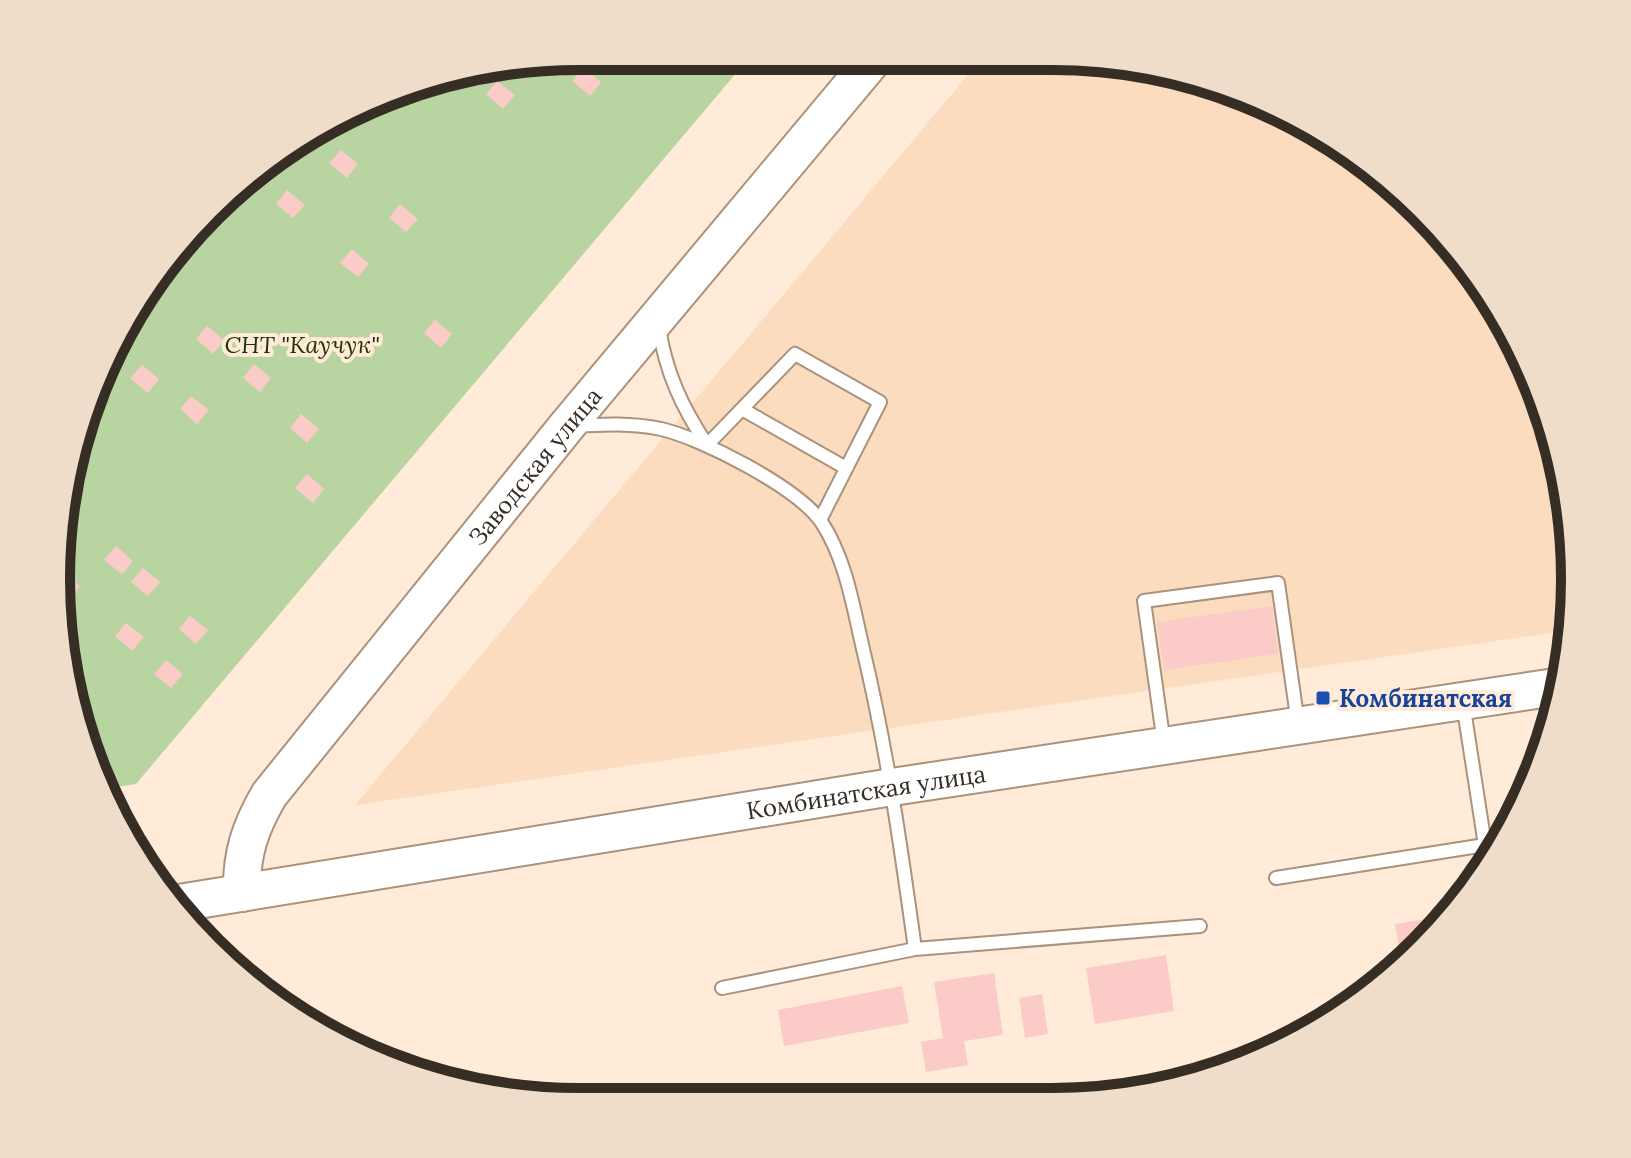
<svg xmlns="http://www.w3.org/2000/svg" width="1631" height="1158" font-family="Lora,serif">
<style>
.built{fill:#fbdcbe}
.green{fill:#b8d4a1}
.building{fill:#fbcbc8}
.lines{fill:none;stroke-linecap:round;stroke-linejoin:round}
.service-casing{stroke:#aa927c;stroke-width:16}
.secondary-casing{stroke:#aa927c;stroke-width:40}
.service{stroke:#fff;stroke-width:12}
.secondary{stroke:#fff;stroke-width:36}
.transit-dot{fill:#1a4fb4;stroke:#ffebd7;stroke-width:3}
.labels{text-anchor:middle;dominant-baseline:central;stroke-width:8;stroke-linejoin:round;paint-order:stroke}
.park-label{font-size:24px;font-style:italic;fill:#1f3306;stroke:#ffebd7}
.street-label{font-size:24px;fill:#362d24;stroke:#ffebd7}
.transit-label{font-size:24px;font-weight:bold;fill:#164399;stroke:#ffebd7;text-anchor:start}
.rim{fill:none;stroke:#362d24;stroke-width:10}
</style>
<rect width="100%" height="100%" fill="#ffebd7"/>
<path class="built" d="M978,63L1154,66L1314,126L1445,234L1505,317L1547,410L1570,510L1574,613L1571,630L355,805Z"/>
<path class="green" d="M579,56L748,59L136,784L103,789L61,648V510L96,378L185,235L289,144L443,74Z"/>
<path class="building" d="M584,68L601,82L590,96L572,81Z
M497,81L515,95L503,109L486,94Z
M341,150L358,164L347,178L329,163Z
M287,190L305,205L293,218L276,204Z
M400,204L418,219L406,232L389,218Z
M352,249L369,264L358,277L340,263Z
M435,320L452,334L441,348L424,333Z
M207,326L224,340L213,354L196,339Z
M254,364L271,378L260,392L243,378Z
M142,365L159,379L148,393L130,378Z
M191,396L209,410L197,424L180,409Z
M301,414L319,429L307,443L290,428Z
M307,474L324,489L313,503L295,488Z
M65,492L78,503L67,517L61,511Z
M116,546L133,561L122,574L104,560Z
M143,568L160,582L148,596L131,582Z
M63,572L80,586L69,600L61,593Z
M1272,606L1278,654L1164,670L1157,622Z
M190,616L208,630L196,644L179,629Z
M126,623L144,637L132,651L115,636Z
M166,660L183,674L171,688L154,674Z
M1451,915L1402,967L1395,924Z
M1166,955L1174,1011L1095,1024L1086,968Z
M994,973L1003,1035L964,1041L968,1065L926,1072L921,1042L943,1038L934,982Z
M902,986L909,1023L784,1046L778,1010Z
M1042,994L1048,1034L1025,1038L1019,998Z"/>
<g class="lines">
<defs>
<path id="service" d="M659,328C666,373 682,407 707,445
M742,409L846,468
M576,426C604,424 632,423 661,429C701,438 799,488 822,523C846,560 853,606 863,649C887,749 901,848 915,949
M707,445L795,354L880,402L820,520
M1164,744L1144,601L1278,583L1298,724
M1276,878L1485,845L1463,703
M722,988L915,949L1200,926"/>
<g id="secondary">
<path id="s1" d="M242,893C241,854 250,828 269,795L566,427L872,61"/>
<path id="s2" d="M173,904L892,787L1562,686"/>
</g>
</defs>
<use href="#service" class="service-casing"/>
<use href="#secondary" class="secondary-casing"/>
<use href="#service" class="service"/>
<use href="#secondary" class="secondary"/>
</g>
<rect class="transit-dot" x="1315" y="690" width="16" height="16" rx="4"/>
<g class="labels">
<g class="park-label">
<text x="302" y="344">СНТ "Каучук"</text>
</g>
<g class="street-label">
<text stroke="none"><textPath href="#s1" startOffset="526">Заводская улица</textPath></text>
<text stroke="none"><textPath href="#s2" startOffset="702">Комбинатская улица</textPath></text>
</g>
<g class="transit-label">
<text x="1339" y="698">Комбинатская</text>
</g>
</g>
<path d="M0 0H1631V1158H0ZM579 70H1052A509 509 0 0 1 1561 579V579A509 509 0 0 1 1052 1088H579A509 509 0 0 1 70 579V579A509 509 0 0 1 579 70Z" fill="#efdcc9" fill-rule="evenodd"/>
<path class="rim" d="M579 70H1052A509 509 0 0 1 1561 579V579A509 509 0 0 1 1052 1088H579A509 509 0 0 1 70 579V579A509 509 0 0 1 579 70Z"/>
</svg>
